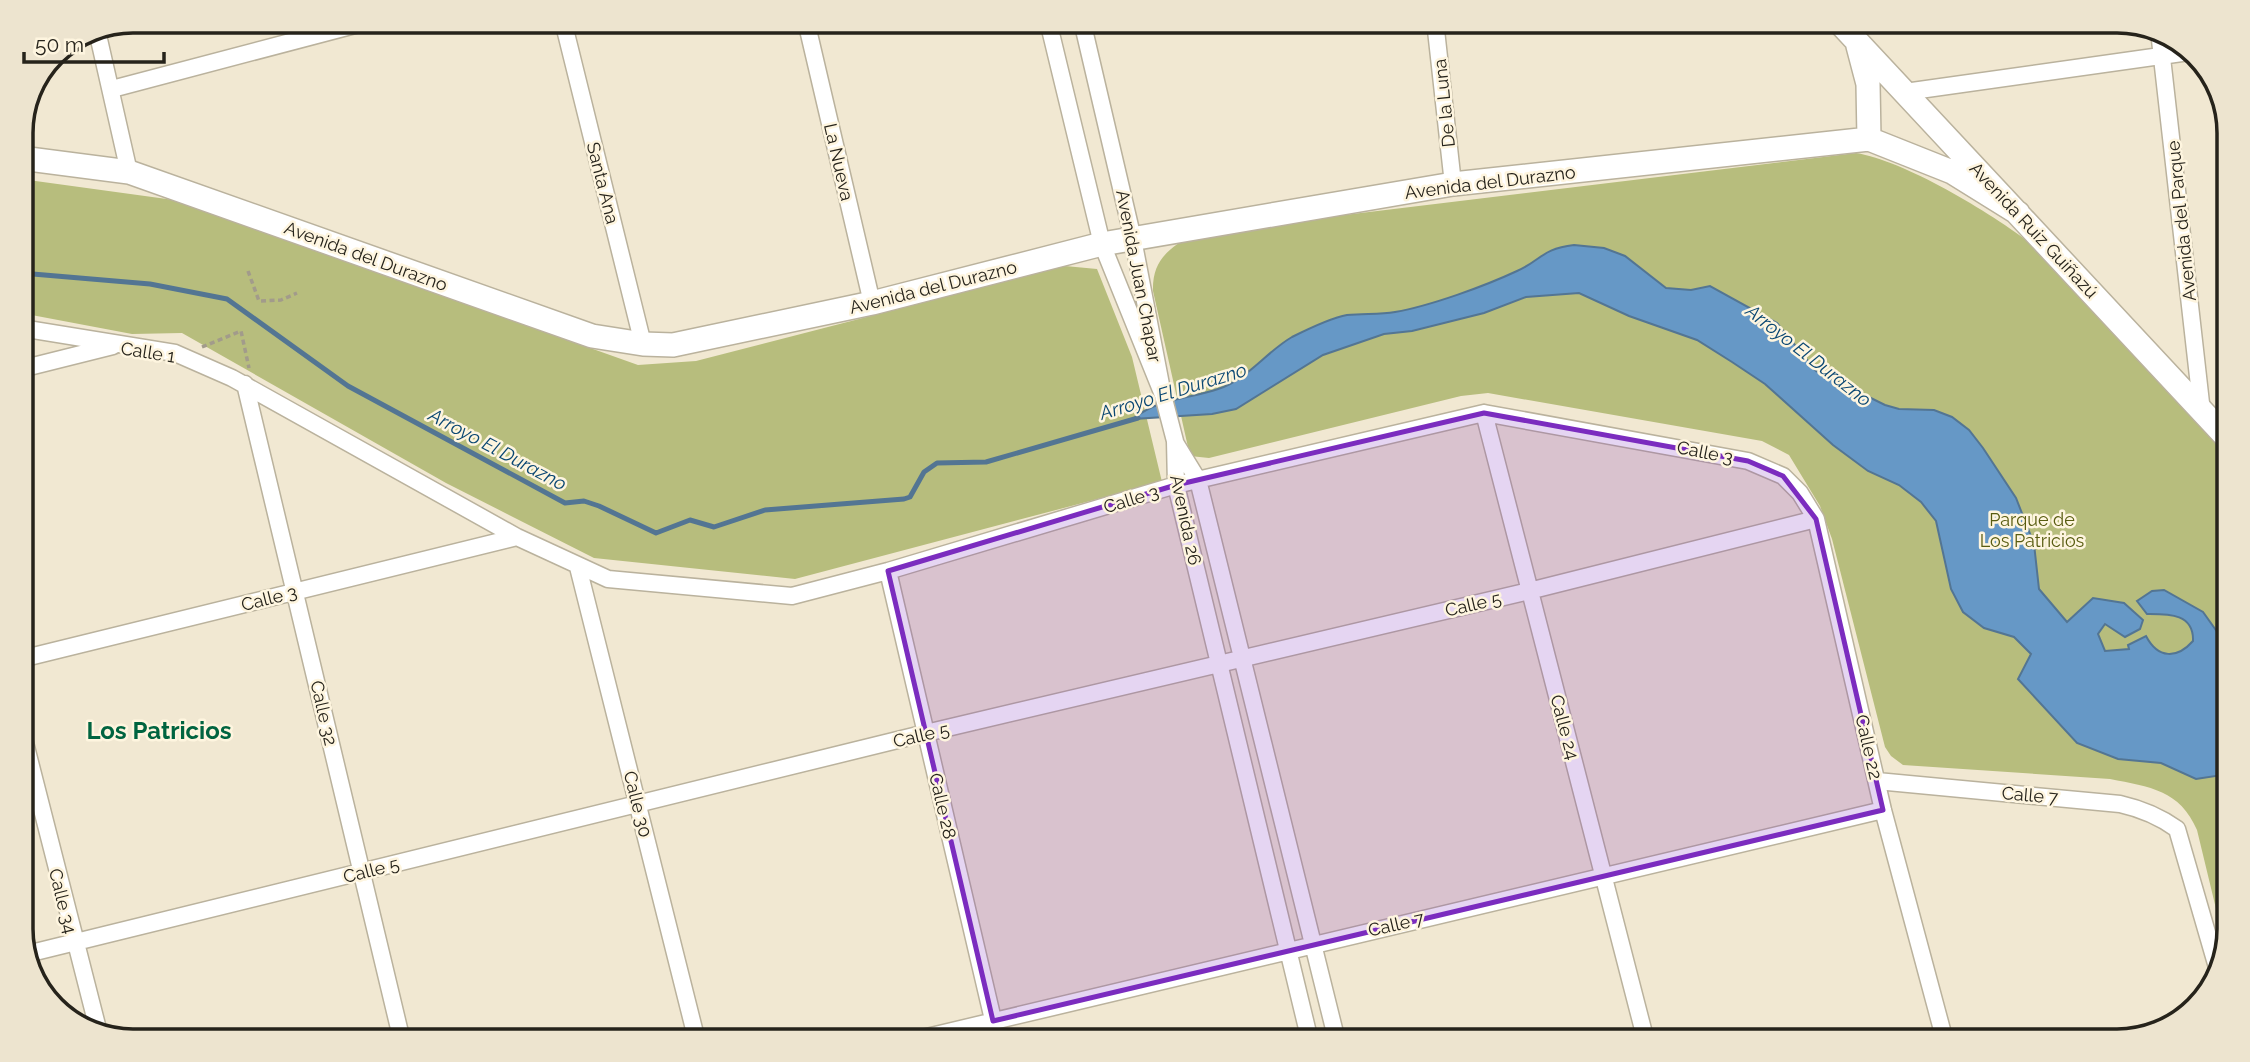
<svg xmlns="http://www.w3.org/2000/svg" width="2250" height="1062" font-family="Raleway,sans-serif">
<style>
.green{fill:#b7bd7d}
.water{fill:#6698c6;stroke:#537593;stroke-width:2}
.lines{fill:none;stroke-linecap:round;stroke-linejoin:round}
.stream{stroke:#537593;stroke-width:5}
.street-casing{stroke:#bab29d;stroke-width:19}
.secondary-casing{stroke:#bab29d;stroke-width:26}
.path{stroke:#a29b8b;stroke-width:3.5;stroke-dasharray:5 3.5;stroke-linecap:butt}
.street{stroke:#fff;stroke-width:16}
.secondary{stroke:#fff;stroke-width:23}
.marked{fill:#7b2cbf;fill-opacity:0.2;stroke:#7b2cbf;stroke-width:5;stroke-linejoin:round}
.labels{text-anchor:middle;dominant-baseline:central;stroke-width:5;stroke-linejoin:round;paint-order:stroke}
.street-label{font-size:18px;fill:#26231b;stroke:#fef5df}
.park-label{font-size:18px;fill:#585c10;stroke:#fef5df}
.water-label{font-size:19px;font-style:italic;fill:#0a4773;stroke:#fef5df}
.district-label{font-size:24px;font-weight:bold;fill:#006440;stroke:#fef5df}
.rim{fill:none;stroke:#26231b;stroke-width:3.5}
</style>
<rect width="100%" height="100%" fill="#f1e8d2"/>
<path class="green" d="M1856,153C1907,161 2002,219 2043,253L2229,453V929L2225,946L2197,830C2180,790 2150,787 2110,779L1903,765L1891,756L1885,747L1832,539L1820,506L1789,455L1762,441L1488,393L1461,396L1209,458L1190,456L1153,291C1152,259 1170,248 1195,233Z
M21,179L174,200L638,365L696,361L1065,266L1097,269L1132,357L1162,482L795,579L594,558L446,483L182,333L132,334L21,313Z"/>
<path class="water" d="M1574,245L1604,248L1625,256L1666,288L1691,290L1710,286L1777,323L1816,371L1885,405L1899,409L1934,410L1952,417L1969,430L1983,448L2016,498L2034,544L2039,589L2067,622L2093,598L2124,603L2143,620L2140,629L2125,637L2105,624L2098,634L2105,651L2129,649L2128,645L2146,636C2158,659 2177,659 2193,641C2194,613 2168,614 2147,614L2137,601L2152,591L2164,590L2203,612L2223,640L2229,631V774L2196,779L2161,763L2118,759L2077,743L2018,679L2031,654L2014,637L1984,628L1963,612L1951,589L1936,521L1921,502L1899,485L1868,471L1833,445L1765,384L1732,362L1697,340L1629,316L1579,293L1526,297L1484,313L1412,331L1384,334L1323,355L1236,409L1212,414L1133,419C1158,398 1189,399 1218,389C1247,380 1266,352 1292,337C1308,329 1330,318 1347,315C1363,313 1379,315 1395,312C1430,306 1485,286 1517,271C1542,260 1541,249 1574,245Z"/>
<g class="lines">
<path class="stream" d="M21,273L150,284L227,299L348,386L565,503L584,501L599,506L656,533L690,520L714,527L765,510L904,499L910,497L924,472L937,463L986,462L1138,418"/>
<defs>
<path id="street" d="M563,21L643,344
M806,21L872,303
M1048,21L1102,244L1163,395L1133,239L1082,21
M1435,21L1453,184
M2159,31L2202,412
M98,35L129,172
M112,89L370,21
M1905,92L2189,52
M21,328L175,353L232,378L517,537L608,579L792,596L888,571L1176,485L1484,413L1748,461L1783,476L1800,493L1816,519L1883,810L1945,1041
M21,369L113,346
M245,384L402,1041
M1163,395L1175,441L1176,485L1310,1041
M1484,413L1646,1041
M1176,444L1198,480L1337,1041
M578,567L697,1041
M888,571L998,1041
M21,659L517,537
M21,727L99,1033
M1877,781L2120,804C2142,809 2159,816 2177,829L2219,974
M27,954L926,733L1529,591L1816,519
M910,1041L1883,810"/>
<path id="secondary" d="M1838,21L2229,440
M1858,46L1868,84L1869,139
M21,158L129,172L592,336L643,344L673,345L872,303L1102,244L1453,184L1869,139L1952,172L2018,213"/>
</defs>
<use href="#street" class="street-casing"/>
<use href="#secondary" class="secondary-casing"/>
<path class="path" d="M248,271L259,301L281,300L297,293
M202,347L241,331L249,368"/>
<use href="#street" class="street"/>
<use href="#secondary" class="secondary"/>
</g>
<path class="marked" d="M1484,413L1748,461L1783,476L1816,519L1883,810L993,1021L888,571L1176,485Z"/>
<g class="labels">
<g class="street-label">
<text transform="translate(1444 103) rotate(-96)">De la Luna</text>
<text transform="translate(839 162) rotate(77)">La Nueva</text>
<text transform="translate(1490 182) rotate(-7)">Avenida del Durazno</text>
<text transform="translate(603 183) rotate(76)">Santa Ana</text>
<text transform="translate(2181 221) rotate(-96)">Avenida del Parque</text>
<text transform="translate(2034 230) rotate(47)">Avenida Ruiz Guiñazú</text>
<text transform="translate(366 256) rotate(20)">Avenida del Durazno</text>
<text transform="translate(1139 276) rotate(79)">Avenida Juan Chapar</text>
<text transform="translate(933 287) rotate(-14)">Avenida del Durazno</text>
<text transform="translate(148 352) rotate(9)">Calle 1</text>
<text transform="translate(1705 452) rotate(11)">Calle 3</text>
<text transform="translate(1131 499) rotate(-17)">Calle 3</text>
<text transform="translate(1186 520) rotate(78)">Avenida 26</text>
<text transform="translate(269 598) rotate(-14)">Calle 3</text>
<text transform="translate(1473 604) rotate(-13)">Calle 5</text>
<text transform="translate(324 713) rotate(77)">Calle 32</text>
<text transform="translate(1565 727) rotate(75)">Calle 24</text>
<text transform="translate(921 735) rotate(-13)">Calle 5</text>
<text transform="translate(1869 747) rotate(77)">Calle 22</text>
<text transform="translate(2030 795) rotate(5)">Calle 7</text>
<text transform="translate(638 804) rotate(76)">Calle 30</text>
<text transform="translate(943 806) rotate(77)">Calle 28</text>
<text transform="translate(371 870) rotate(-14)">Calle 5</text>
<text transform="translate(63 901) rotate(76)">Calle 34</text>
<text transform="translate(1396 924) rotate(-13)">Calle 7</text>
</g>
<g class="park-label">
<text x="2032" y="519">Parque de<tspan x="2032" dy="21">Los Patricios</tspan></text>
</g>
<g class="water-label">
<text transform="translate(1809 355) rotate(38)">Arroyo El Durazno</text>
<text transform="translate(1173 391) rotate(-17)">Arroyo El Durazno</text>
<text transform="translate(498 449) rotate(28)">Arroyo El Durazno</text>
</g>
<g class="district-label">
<text x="159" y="730">Los Patricios</text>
</g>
</g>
<path d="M0 0H2250V1062H0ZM133 33H2117A100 100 0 0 1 2217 133V929A100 100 0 0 1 2117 1029H133A100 100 0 0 1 33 929V133A100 100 0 0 1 133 33Z" fill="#ede4cf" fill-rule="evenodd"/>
<path class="rim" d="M133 33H2117A100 100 0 0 1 2217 133V929A100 100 0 0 1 2117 1029H133A100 100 0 0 1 33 929V133A100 100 0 0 1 133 33Z"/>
<path d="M24 52v10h140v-10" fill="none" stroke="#26231b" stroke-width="3.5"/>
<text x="35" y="52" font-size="21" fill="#26231b" stroke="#fef5df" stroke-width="5" paint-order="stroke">50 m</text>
</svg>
